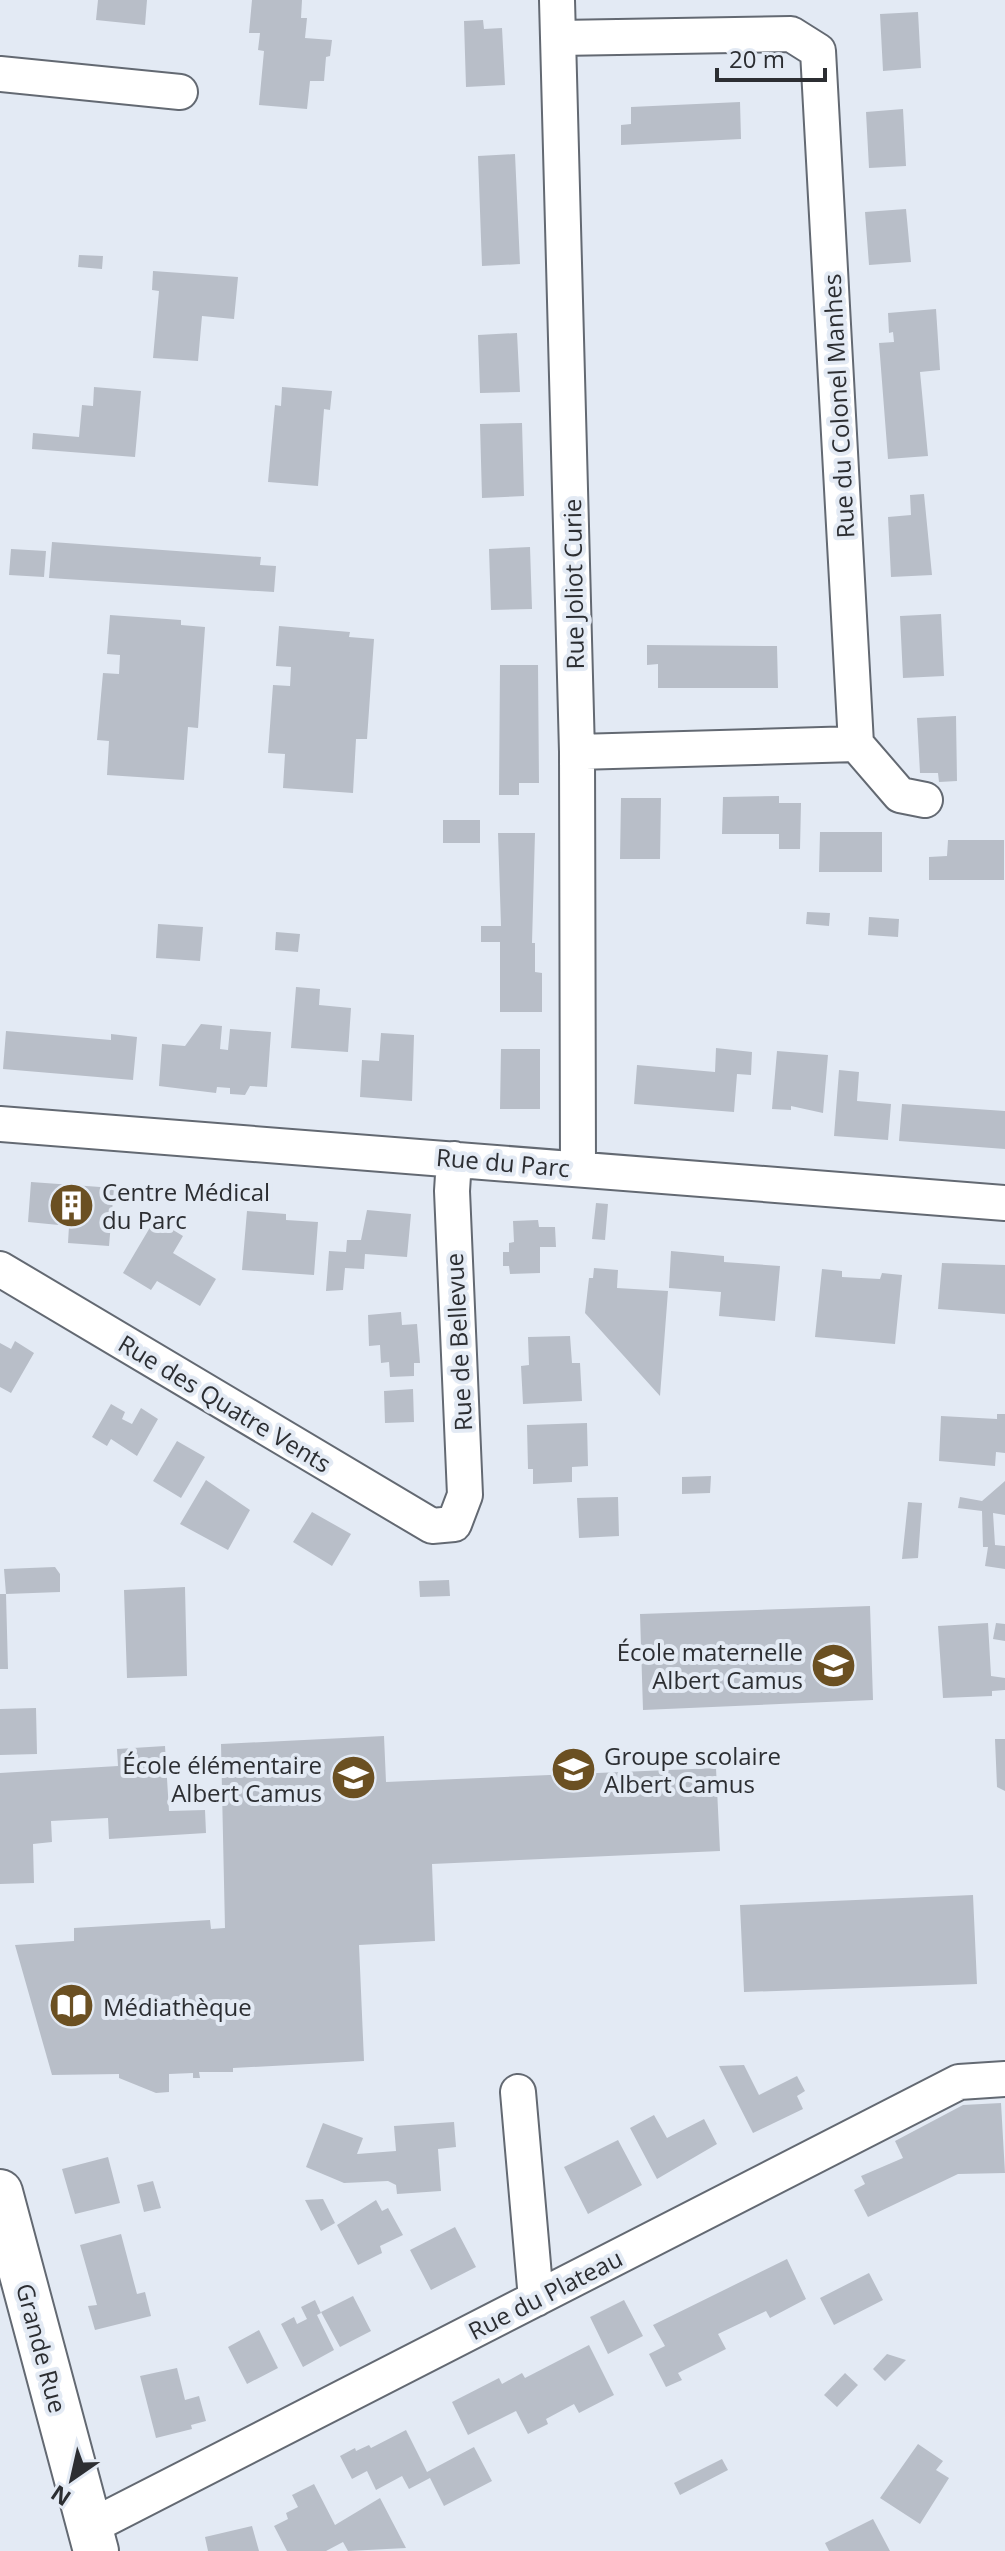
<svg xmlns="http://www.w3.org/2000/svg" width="1005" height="2551" font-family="'Open Sans',sans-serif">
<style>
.building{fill:#b8bec8}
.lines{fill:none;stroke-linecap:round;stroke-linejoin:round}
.street-casing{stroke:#636972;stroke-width:38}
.secondary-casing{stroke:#636972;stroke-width:48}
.street{stroke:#fff;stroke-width:34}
.secondary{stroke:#fff;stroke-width:44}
.labels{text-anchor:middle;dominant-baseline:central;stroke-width:8;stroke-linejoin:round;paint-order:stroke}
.street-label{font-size:24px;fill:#2c2e32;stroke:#e3eaf4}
.poi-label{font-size:24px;fill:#2c2e32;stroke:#e3eaf4;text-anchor:start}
</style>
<rect width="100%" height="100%" fill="#e3eaf4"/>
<path class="building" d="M98,0H147L145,25L96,20Z
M252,0H302L301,18H307L305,38L332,40L330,56L326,57L324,81H310L307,109L259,105L264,51L258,50L260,33H249Z
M918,12L921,68L883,71L880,14Z
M483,20L484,29L502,28L505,85L466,87L464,21Z
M740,102L741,139L621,145V125L631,124V107Z
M903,109L906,166L869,168L866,112Z
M515,154L520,264L482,266L478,156Z
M906,209L911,262L869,265L865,212Z
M79,255L103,256L102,269L78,267Z
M153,271L238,277L234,319L202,316L198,361L153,358L159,291L152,290Z
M936,309L940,370L920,372L928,456L888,459L879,343L894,342L893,332L889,333L888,313Z
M517,333L520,392L480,393L478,335Z
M94,387L141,391L135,457L32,449L33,433L79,437L82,405L93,406Z
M282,387L332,391L330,410L324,409L318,486L268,482L275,405L281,406Z
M522,423L524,496L482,498L480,424Z
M924,494L932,575L891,577L888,517L911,515L910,495Z
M52,542L261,557L260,565L276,566L274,592L49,578Z
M530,547L532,609L491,610L489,549Z
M11,549L46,551L44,577L9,575Z
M941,614L944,676L903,678L900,616Z
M110,615L181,620V625L205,627L198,728L188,727L184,780L107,775L109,741L97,740L103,673L119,674L120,655L107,654Z
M279,626L350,632L349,637L374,639L367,739H356L353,793L283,788L285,754L268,753L273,685L290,686L291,667L276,666Z
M647,645L777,646L778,688H658V664L647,665Z
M500,665H538L539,783H519V795H499Z
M956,716L957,781L939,782L938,773H920L917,718Z
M779,796V803H801L800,849H779V834H722L723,797Z
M621,798H661L660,859H620Z
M443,820H480V843H443Z
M820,832H882V872H819Z
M498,833H535L532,943H535V972L542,973V1012H500V942H481V926H501Z
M948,840H1004V880H929V857L947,856Z
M807,912L830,913L829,926L806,924Z
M869,917L899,919L898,937L868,935Z
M158,924L203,927L200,961L156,958Z
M276,932L300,934L298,952L275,950Z
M296,987L320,989L319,1005L351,1008L348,1052L291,1048Z
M201,1024L222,1026L220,1049L228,1050L230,1029L271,1032L267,1087L250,1086L245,1095L230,1094V1088L217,1087L216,1093L159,1086L162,1044L185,1046Z
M6,1031L111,1040V1034L137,1037L133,1080L3,1069Z
M381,1033L414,1035L412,1101L360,1097L362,1060L379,1061Z
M716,1048L752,1052L751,1075L737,1074L734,1112L634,1104L637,1065L715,1072Z
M501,1049H540V1109H500Z
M777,1051L828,1055L823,1113L791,1106V1110L772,1109Z
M839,1070L859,1072L857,1101L891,1104L888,1140L834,1136Z
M902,1104L1005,1111V1149L899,1141Z
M31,1182L114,1188L109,1246L68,1243L69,1226L28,1222Z
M596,1203L608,1204L605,1240L592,1239Z
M367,1210L411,1214L407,1257L365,1254L364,1269L345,1268L343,1290L326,1291L329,1251L346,1252L347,1240H361Z
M247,1211L286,1214V1220L318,1222L314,1275L242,1270Z
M155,1219L183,1236L173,1253L216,1279L200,1306L157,1281L151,1290L123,1273Z
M538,1220L539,1227H555L556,1247H540V1273L510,1274L509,1266H503V1252H509V1243L514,1242L513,1221Z
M671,1251L724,1256V1262L780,1266L775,1321L719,1316L721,1292L669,1288Z
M942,1263L1005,1265V1314L938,1309Z
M594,1268L618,1270L617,1288L668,1291L660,1396L585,1313L589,1278H593Z
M822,1269L842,1271V1277L880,1279L882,1273L902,1275L895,1344L815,1337Z
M401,1312L402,1325L417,1324L420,1363H414V1376L390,1377L389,1362L381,1363L380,1345L369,1346L368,1315Z
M570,1336L572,1363H580L582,1401L523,1404L521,1366L529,1365L528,1337Z
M15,1341L34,1353L11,1393L0,1387V1343L11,1349Z
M413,1389L414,1422L385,1423L384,1391Z
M111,1404L125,1412L122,1419L132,1424L141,1408L158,1419L137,1456L111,1439L107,1446L92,1437Z
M997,1414H1005V1453L996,1452L995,1466L939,1461L941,1416L997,1419Z
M587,1423L588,1466L572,1467V1482L533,1484V1469H528L527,1425Z
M177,1441L205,1457L181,1498L153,1481Z
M711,1476L710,1493L682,1494V1477Z
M206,1480L250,1510L228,1550L180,1524Z
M1005,1481V1515L993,1513L995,1545L1005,1546V1569L985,1566L988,1547H983L982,1511L958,1508L960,1497L982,1501Z
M618,1497L619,1536L579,1538L577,1498Z
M908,1502L922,1503L918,1558L902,1559Z
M312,1512L351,1534L332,1566L293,1542Z
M55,1567L60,1574V1592L6,1594L4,1569Z
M449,1580L450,1596L420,1597L419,1581Z
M185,1587L187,1676L127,1678L124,1590Z
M0,1594H6L8,1669H0Z
M870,1606L873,1700L643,1710L640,1614Z
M988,1623L991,1676L1005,1678V1690L992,1691V1696L943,1698L938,1626Z
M996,1623L1005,1624V1641L993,1639Z
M36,1708L37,1754L0,1755V1709Z
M384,1736L386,1782L716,1768L720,1851L432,1864L435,1941L359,1945L364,2061L233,2068V2072H199L200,2078H193V2073L169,2074V2092L156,2093L119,2078V2074L52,2075L15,1945L74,1941V1928L210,1920L211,1929L225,1928L221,1744Z
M995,1739H1005V1791L997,1787Z
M165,1746L169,1811L205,1810L206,1833L109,1839L108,1818L51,1821L52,1842L33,1844L34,1883L0,1884V1773L118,1766L117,1749Z
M973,1895L977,1984L744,1992L740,1905Z
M744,2065L759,2095L797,2076L805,2091L797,2096L803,2109L753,2133L719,2066Z
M1001,2103L1005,2173L958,2174L868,2217L854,2190L865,2184L861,2176L903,2158L895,2141L963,2105Z
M654,2115L667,2138L704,2119L717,2144L657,2179L630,2128Z
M454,2122L456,2147L438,2149L441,2191L397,2194L396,2185L388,2181L344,2183L306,2167L323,2123L363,2138L357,2154L396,2151L394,2126Z
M618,2140L642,2185L588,2214L564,2167Z
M108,2157L120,2203L75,2214L62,2169Z
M153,2181L161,2208L144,2212L137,2185Z
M323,2199L335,2223L321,2231L305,2200Z
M376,2200L382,2211L388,2208L403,2235L380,2246L382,2253L358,2265L337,2225Z
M455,2227L476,2267L431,2290L410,2250Z
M121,2234L137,2294L145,2292L151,2316L95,2330L88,2306L97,2305L80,2245Z
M787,2259L806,2299L770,2318L766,2311L718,2334L726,2349L678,2373L682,2380L666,2387L649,2354L665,2346L653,2325Z
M869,2273L883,2300L834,2325L820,2298Z
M353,2296L371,2331L340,2347L321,2312Z
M315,2300L321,2313L317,2315L334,2350L303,2367L281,2324L294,2317L297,2324L307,2319L301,2307Z
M624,2300L643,2336L608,2354L590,2317Z
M259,2330L278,2368L247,2384L228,2347Z
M589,2345L614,2395L579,2413L574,2404L546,2419L548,2424L528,2434L516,2411L468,2435L452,2402L499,2378L502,2384L522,2373L525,2378Z
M887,2354L906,2360L885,2381L873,2369Z
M177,2368L185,2400L199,2396L206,2421L191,2425L192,2429L156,2438L140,2376Z
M845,2373L858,2385L837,2407L824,2395Z
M406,2430L427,2472L474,2447L492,2481L444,2506L430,2478L409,2489L402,2476L376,2490L367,2471L352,2479L340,2456L355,2448L356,2451L369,2445L371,2448Z
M918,2444L943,2461L936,2470L949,2478L920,2524L880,2498Z
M722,2459L728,2470L680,2495L674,2483Z
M314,2484L335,2525L380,2498L406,2548L348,2551L343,2542L326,2551H287L274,2526L288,2519L286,2513L298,2507L292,2495Z
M873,2519L890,2551H829L825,2543Z
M252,2526L259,2551H208L205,2537Z"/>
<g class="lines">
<defs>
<path id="street" d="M557,0L577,752L578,1169
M559,38L791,34L818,51L856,744L577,752
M0,74L180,92
M856,744L900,795L925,800
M0,1124L1005,1203
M0,1269L432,1526L454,1524L465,1495L452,1191L454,1159
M518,2092L536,2299
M90,2527L959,2082L1005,2079"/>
<path id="secondary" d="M0,2192L96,2551"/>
</defs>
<use href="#street" class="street-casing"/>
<use href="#secondary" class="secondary-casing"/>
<use href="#street" class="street"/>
<use href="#secondary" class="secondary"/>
</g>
<defs>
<symbol id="building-disc" viewBox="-11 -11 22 22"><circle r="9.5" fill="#6b5022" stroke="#e3eaf4"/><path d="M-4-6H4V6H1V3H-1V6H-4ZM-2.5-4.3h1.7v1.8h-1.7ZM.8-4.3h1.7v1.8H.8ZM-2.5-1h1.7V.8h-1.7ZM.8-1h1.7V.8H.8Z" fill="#fff"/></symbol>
<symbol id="school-disc" viewBox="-11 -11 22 22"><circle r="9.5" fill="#6b5022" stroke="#e3eaf4"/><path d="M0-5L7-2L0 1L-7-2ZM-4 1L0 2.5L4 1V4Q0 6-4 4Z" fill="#fff"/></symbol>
<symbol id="library-disc" viewBox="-11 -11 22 22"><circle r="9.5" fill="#6b5022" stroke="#e3eaf4"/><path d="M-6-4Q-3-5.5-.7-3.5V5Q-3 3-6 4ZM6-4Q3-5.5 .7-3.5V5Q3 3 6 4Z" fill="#fff"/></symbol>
</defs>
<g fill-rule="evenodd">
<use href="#building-disc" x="46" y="1180" width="51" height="51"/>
<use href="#school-disc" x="808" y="1640" width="51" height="51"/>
<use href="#school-disc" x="548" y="1744" width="51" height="51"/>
<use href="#school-disc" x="328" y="1752" width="51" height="51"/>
<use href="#library-disc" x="46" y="1980" width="51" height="51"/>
</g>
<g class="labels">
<g class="street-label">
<text transform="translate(838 406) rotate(-93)">Rue du Colonel Manhes</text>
<text transform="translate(573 584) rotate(-91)">Rue Joliot Curie</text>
<text transform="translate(503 1162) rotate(5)">Rue du Parc</text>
<text transform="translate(458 1342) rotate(-93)">Rue de Bellevue</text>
<text transform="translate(225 1403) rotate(31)">Rue des Quatre Vents</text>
<text transform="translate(545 2294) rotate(-27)">Rue du Plateau</text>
<text transform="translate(42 2348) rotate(75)">Grande Rue</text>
</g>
<g class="poi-label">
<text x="102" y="1191">Centre Médical<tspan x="102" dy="28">du Parc</tspan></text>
<text x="803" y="1651" text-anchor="end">École maternelle<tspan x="803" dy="28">Albert Camus</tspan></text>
<text x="604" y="1755">Groupe scolaire<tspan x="604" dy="28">Albert Camus</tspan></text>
<text x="322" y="1764" text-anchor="end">École élémentaire<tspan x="322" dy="28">Albert Camus</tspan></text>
<text x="103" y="2006">Médiathèque</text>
</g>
</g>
<g transform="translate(72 2479) rotate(214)" stroke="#e3eaf4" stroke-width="6" paint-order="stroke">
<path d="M0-6L14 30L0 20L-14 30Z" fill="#2c2e32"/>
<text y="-12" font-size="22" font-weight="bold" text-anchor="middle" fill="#2c2e32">N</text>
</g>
<path d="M717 68v12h108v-12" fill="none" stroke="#2c2e32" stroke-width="4"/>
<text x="729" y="68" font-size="24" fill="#2c2e32" stroke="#e3eaf4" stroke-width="6" paint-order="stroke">20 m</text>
</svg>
